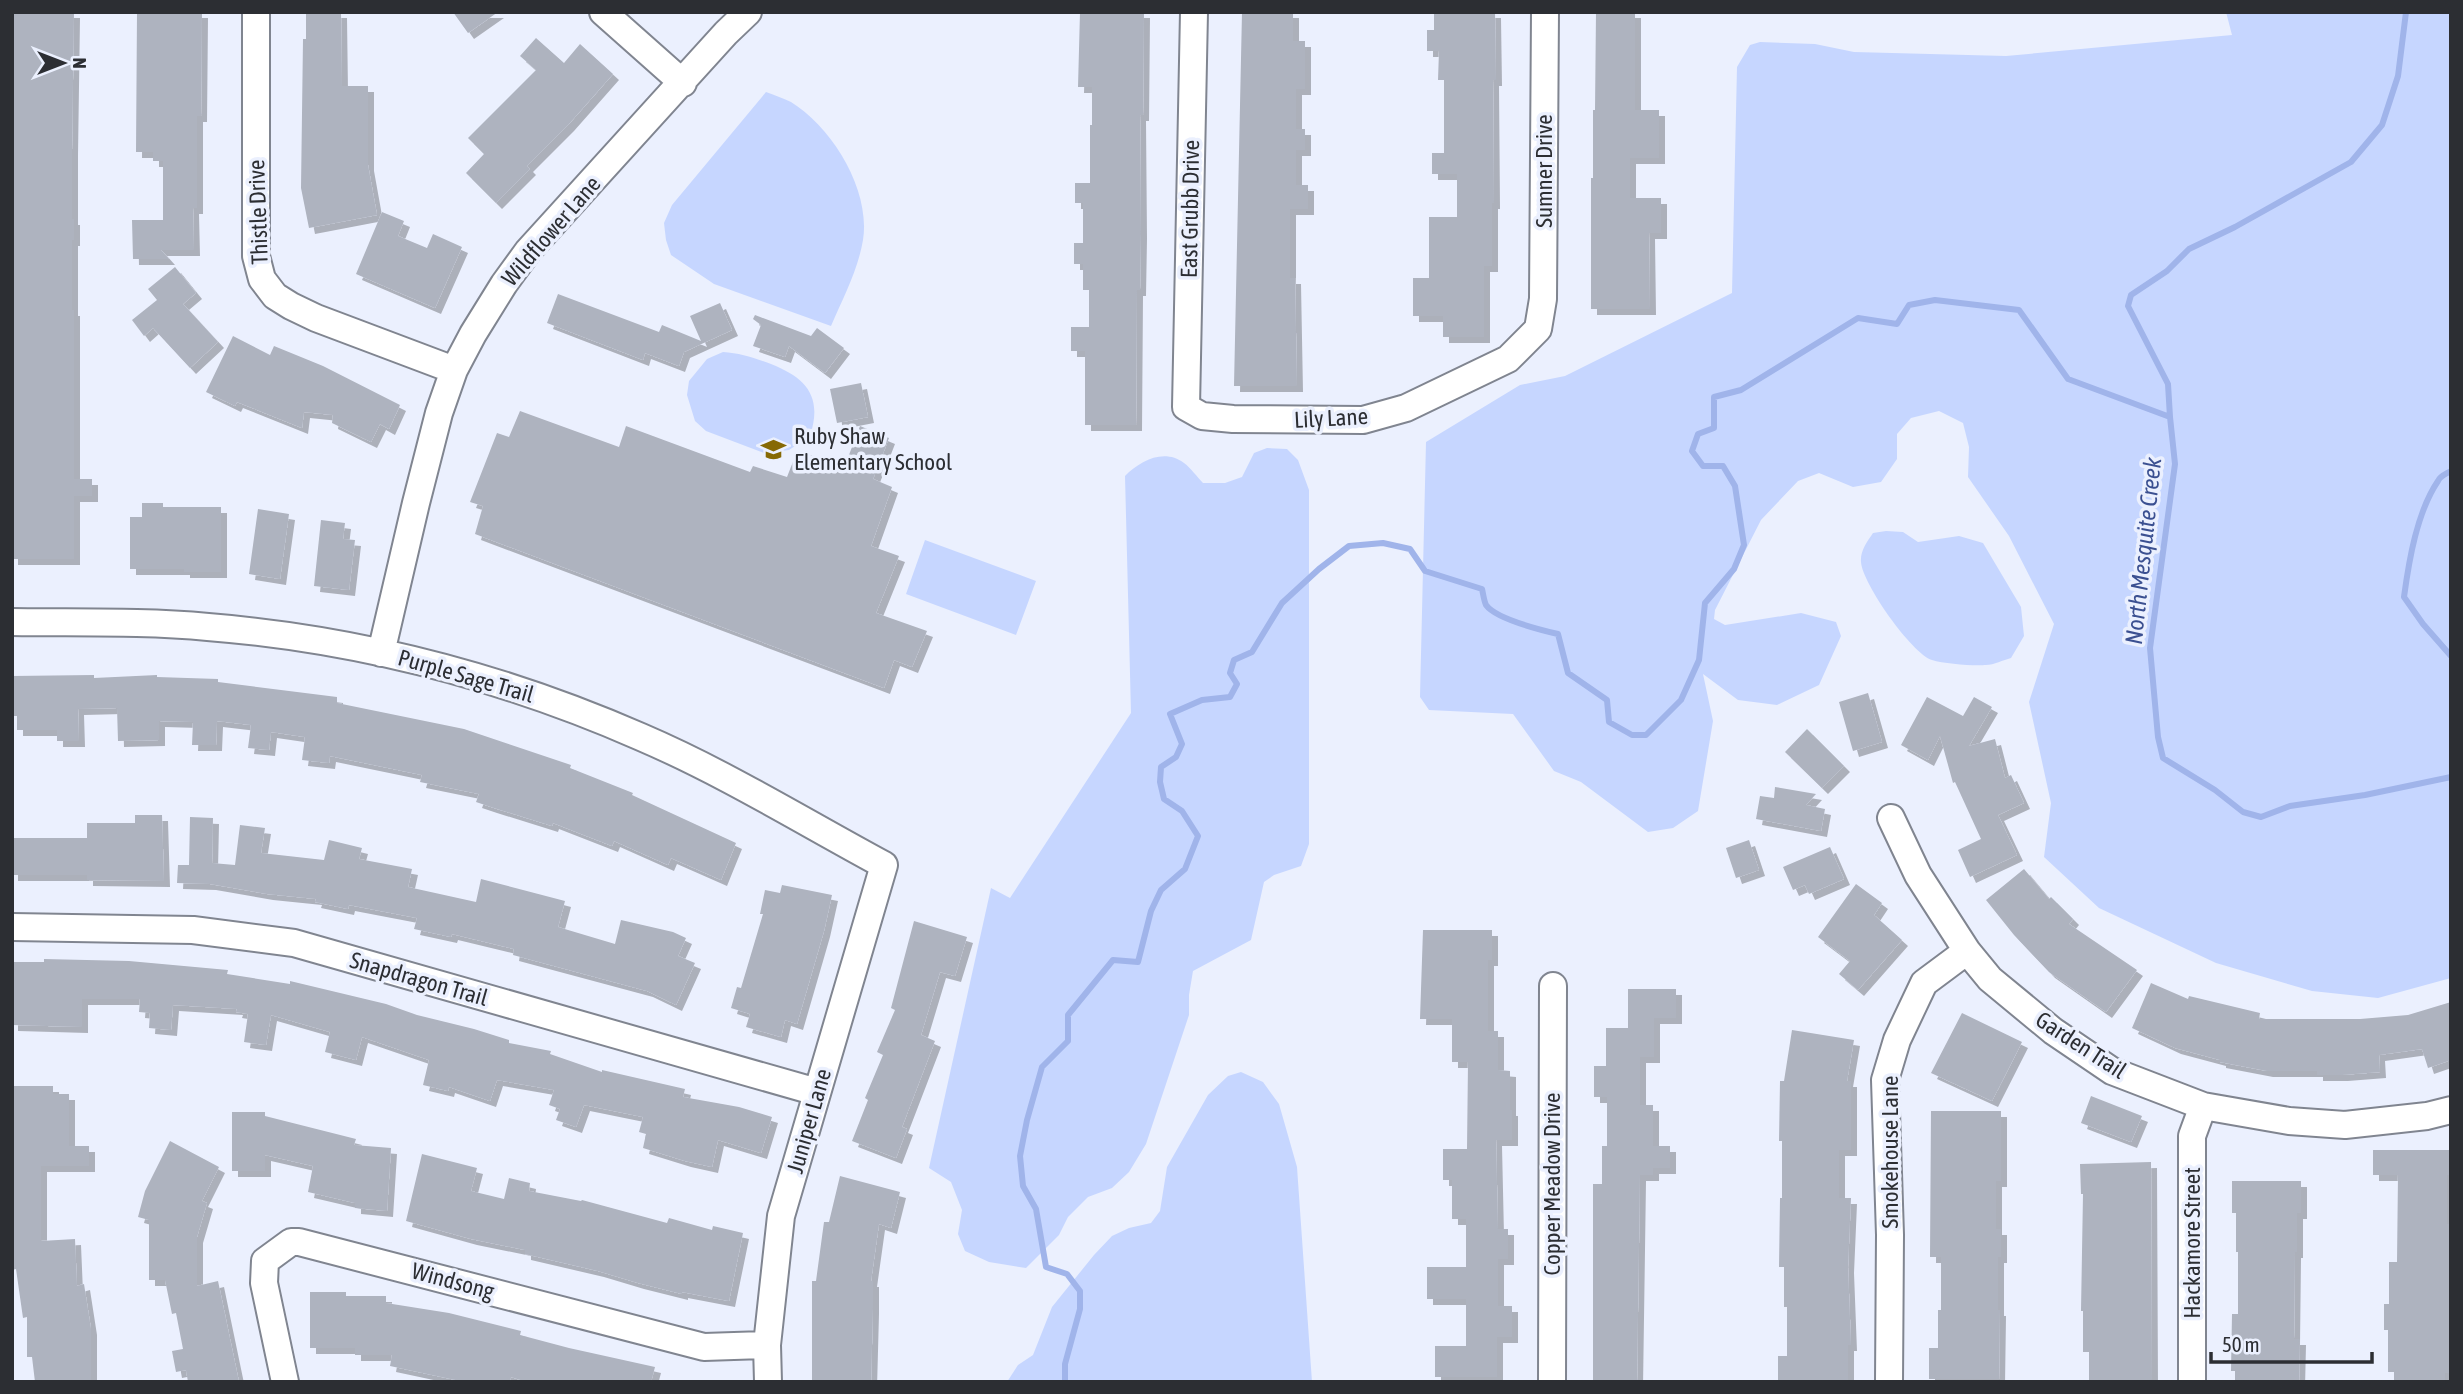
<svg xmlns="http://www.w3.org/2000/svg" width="2463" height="1394" font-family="'Asap Condensed',sans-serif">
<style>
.green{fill:#c6d6ff}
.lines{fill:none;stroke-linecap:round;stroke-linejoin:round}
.stream{stroke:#a0b4ea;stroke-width:6}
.building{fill:#aeb3bf;filter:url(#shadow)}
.minor-casing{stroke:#808590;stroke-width:30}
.minor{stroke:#fff;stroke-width:26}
.labels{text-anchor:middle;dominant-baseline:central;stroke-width:7;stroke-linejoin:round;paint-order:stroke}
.street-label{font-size:23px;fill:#2c2e33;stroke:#ebf0fe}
.poi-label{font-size:23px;fill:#2c2e33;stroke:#ebf0fe;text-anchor:start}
.water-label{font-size:24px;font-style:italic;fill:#3b5091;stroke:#ebf0fe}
</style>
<defs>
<filter id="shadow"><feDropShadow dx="6" dy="6" stdDeviation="0" flood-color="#0004"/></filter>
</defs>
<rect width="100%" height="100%" fill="#ebf0fe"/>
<path class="green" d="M2226,12H2451V978L2378,998L2312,991L2216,963L2099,908L2044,857L2051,803L2029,702L2054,624L2009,536L1968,477L1969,447L1963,423L1939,411L1911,418L1897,434V459L1881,482L1853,487L1819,473L1798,481L1761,520L1715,610L1714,619L1725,625L1801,613L1836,622L1841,636L1819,685L1777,705L1738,700L1703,674L1713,721L1698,811L1673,828L1648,832L1581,782L1554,771L1513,714L1429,710L1420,697L1426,442L1520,385L1565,376L1732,293L1737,67L1750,45L1760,42L1815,44L1854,52L2006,56L2232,35Z
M766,92C774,95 783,98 791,102C832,127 871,190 863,240C858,270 843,298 831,326L714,284L671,255L666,240L664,223L672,205Z
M723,352C740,353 754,358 771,364C806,378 823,396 810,436L789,450L764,453L706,431L695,421L687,395L689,381L707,359Z
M1267,448L1287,449L1298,460L1309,490V844L1301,866L1274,875L1264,882L1251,940L1193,971L1189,995V1015L1146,1144L1129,1172L1112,1188L1088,1197L1068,1217L1059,1235L1026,1268L989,1262L965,1251L958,1234L962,1210L951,1182L929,1168L991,888L1010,898L1131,713L1125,476C1140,461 1164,448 1184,463C1191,468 1197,477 1203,483H1225L1242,477L1254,453Z
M1886,531L1903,532L1918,542L1959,536L1983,543L2021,607L2024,636L2011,658C2003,660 1994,665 1986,665C1974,666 1944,664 1932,660C1912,654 1862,583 1861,562C1860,551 1867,542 1873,533Z
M925,540L1036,581L1016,635L906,594Z
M1241,1072L1263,1082L1279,1104L1297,1167L1312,1382H1007L1018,1365L1033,1355L1052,1307L1094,1255L1112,1236L1129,1228L1151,1223L1160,1211L1167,1167L1208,1095L1228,1076Z"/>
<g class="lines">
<path class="stream" d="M2170,417L2168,384L2128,306L2131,295L2167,271L2189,249L2235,227L2351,162L2382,125L2398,76L2406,12
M2451,471C2446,474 2440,476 2438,481C2417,512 2409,560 2404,597L2423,624L2451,656
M1065,1382V1364L1080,1309V1291L1067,1274L1046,1267L1036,1209L1023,1186L1020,1156L1027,1120L1042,1067L1068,1041V1015L1113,960L1138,962L1151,911L1161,890L1185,869L1198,836L1182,811L1164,799L1160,782L1161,767L1176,757L1182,744L1170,714L1202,700L1230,697L1237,684L1230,673L1234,660L1252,652L1282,603L1319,569L1349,546L1383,543L1410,549L1425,571L1482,589C1483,593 1484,601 1486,605C1496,619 1541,630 1558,634L1568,673L1607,700L1609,722L1632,735H1646L1681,700L1699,660L1705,603L1734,569L1744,545L1735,486L1723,466H1703L1692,451L1698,434L1714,428V397L1741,390L1858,318L1897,324L1909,305L1935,300L2019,310L2068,379L2170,417L2175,464L2150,648L2158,737L2163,758L2215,790L2243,812L2261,817L2290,806L2365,795L2451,777"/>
</g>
<path class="building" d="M12,12H74L72,149V219H74V240H72V310H74V479H92V496H74V559H12Z
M137,12H202L201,116H197V208H193L194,250H161L169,259H133L132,220H163V161H153V152H136Z
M306,12H341L342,86H368V165L377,215L309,228L301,188L303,39H306Z
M453,12H498L468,33Z
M1080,12H1144L1143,115H1140L1141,233L1140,290H1137L1136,425H1085V351H1071V327H1089V290H1083V264H1074V243H1083V203H1075V183H1090V125H1092V87H1078Z
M1242,12H1293V41H1305V89H1296V129H1305V150H1296V185H1308V209H1290V278H1295L1297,386H1234Z
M1434,12H1495L1496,80H1493L1494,203H1492V266H1484V337H1443V316H1413V278H1429V217H1457V174H1432V153H1444V80H1438L1439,51H1427V30H1434Z
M1596,12H1635V110H1659V158H1630V198H1661V233H1649L1650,309H1591V178H1593V110H1595Z
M536,38L564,63L580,44L613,74L568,125L527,166L530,169L496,203L466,173L484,154L468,138L536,70L520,56Z
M382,212L404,221L398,236L427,248L433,234L462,247L435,308L356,274Z
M175,267L196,293L183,304L218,342L190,368L153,328L144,336L132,320L157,300L148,289Z
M558,294L659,332L662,325L701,341L690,316L720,303L732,330L684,352L679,366L645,353L643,360L547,323Z
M755,315L811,336L817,328L844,348L825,373L789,346L785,357L753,346L761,325L753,319Z
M233,336L270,355L274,346L323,366L400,405L389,429L380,424L371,442L332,423L333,415L304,412L302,428L237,402L235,406L206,392Z
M861,383L868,417L837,423L830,389Z
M520,411L619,447L626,426L750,472L753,466L787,477L796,454L806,459L808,454L844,468L860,426L889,438L873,479L892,487L871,546L899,556L876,613L927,631L912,667L894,660L884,688L475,534L483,506L470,502L497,433L509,437Z
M142,503H163V507H221V572H184V569H130V517H142Z
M258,509L289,514L280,579L249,574Z
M321,520L345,523L343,539L355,540L349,590L314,586Z
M94,675V678L157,675V677L218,679V682L337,697V703L464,729L571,765L570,768L633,793L632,795L736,843L721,880L671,858L668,865L614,841L612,846L553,823L552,826L491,807L476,802L479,794L420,782L422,775L330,756L329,763L302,760L305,737L271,732L269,750L248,748L251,725L217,721L216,745H192L193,722L159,721V740L118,741L117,708L78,709L79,741H57V730H17V716H12V676Z
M1868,693L1882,742L1853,751L1839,702Z
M1927,697L1963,716L1974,697L1992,707L1969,746L1995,739L2005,778L2011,775L2024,803L1998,815L2017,855L1970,877L1958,850L1981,839L1955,782L1953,783L1940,736L1928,760L1901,745Z
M1807,729L1844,766L1822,788L1785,752Z
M1775,787L1816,794L1806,805L1825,809L1821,831L1756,819L1760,796L1774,798Z
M135,815H162L164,881L87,880V875H12V838H87V823H135Z
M190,817L213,818L212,863L235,865L240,825L265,828L261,853L324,860L329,840L362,848L359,859L412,869L408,887L476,902L481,879L565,901L558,927L615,944L621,920L673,932L686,938L678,956L695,963L676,1005L647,991L513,955L514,949L452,934L451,937L414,929L417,918L349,905L348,909L315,902L316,899L267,894L210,884L177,883L178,865H189Z
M1749,840L1759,870L1736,878L1726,848Z
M1830,847L1844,879L1809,894L1805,885L1793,890L1783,867Z
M2024,869L2049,899L2051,897L2073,919L2069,924L2137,970L2106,1012L2049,972L2014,935L1986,900Z
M1856,884L1882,903L1874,915L1902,940L1858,990L1839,974L1850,961L1818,937Z
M782,885L832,895L824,931L797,1024L785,1020L781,1037L746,1027L750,1014L731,1008L737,987L741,988L763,914H760L765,890L780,893Z
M914,921L967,937L955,976L940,972L921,1035L935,1041L902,1127L907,1129L896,1158L852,1141L868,1100L865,1098L883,1055L877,1052L895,1010L891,1008Z
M1423,930H1492V960H1488V1031H1498V1070L1510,1071V1110H1512V1140H1496L1498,1229H1508V1259H1498V1306H1512V1337H1497V1377H1435V1346H1466V1299H1427V1267H1466V1219H1452V1180H1443V1149H1467L1468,1062H1452V1019H1420Z
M44,959L129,961L228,970L227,974L290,984V981L386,1004L417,1015L474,1029L509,1040V1043L551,1051L550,1054L602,1072V1070L685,1089L683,1097L739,1107L772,1117L761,1153L718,1140L712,1167L685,1161L643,1148L646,1134L639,1132L643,1117L584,1105L576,1127L556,1120L560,1109L549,1105L554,1090L497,1080L490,1101L449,1087L448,1091L423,1085L429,1060L362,1037L356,1060L325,1052L330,1032L271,1015L266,1045L244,1042L248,1014L236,1012L237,1009L173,1005L171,1030L149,1028L150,1013L139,1012L140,999H82V1027L12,1025V962H44Z
M2151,983L2188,999L2189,996L2260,1013L2259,1019H2360L2408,1015L2451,1002V1060L2428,1068L2422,1049L2379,1055L2380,1072L2342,1075H2317V1071H2267L2220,1062V1060L2175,1048L2132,1028Z
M1628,989H1676V1018H1654V1057H1640V1105H1653V1146H1670V1168H1653V1175H1640L1637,1382H1593V1184H1602V1146H1607V1097H1594V1066H1606V1028H1628Z
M1962,1013L2022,1042L1992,1101L1931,1073Z
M1792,1030L1854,1040L1847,1081H1851V1150H1839V1198H1851L1848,1267L1851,1345H1848V1382H1778V1356H1787V1307H1784V1267H1779L1780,1198H1782V1141H1779L1780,1081H1784Z
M12,1086H53V1094H69V1146H89V1166H41V1241L75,1239L77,1286L84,1284L91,1329V1382H35L32,1357H27V1317L23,1318L16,1269L12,1270Z
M2091,1096L2142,1116L2131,1142L2081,1123Z
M1931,1111H2001V1181H1996V1229H2001V1257H1998V1310H2000L1999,1379H1929V1348H1938V1310H1941V1257H1930Z
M232,1112H265V1116L356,1139L354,1145L391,1148L387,1211L355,1208V1203L308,1192L313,1166L265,1155V1171H232Z
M170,1141L219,1167L202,1201L207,1203L197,1237V1286L218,1281L239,1382H188L186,1370L176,1372L172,1351L183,1349L176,1313L172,1314L165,1280H149V1220L138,1217L145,1191Z
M2373,1150H2451V1175H2447V1224H2451V1373H2445V1382H2394V1372H2388V1330H2384V1304H2389V1262H2397L2398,1175H2373Z
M422,1154L477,1168L471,1191L504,1199L509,1178L530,1183L529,1191L581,1201L582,1200L667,1223L669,1218L712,1230L713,1226L743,1233L729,1301L682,1292V1294L638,1283L598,1271L525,1254V1250L471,1239L406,1221Z
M2151,1162L2152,1382H2089V1352H2083V1311H2081L2083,1194H2081L2080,1164Z
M840,1176L900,1192L891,1228L879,1224L871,1281H873V1308L871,1382H812V1281H816L824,1222H829Z
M2232,1181H2301V1213H2297V1252H2295L2294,1339H2300L2299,1382H2235V1371H2231L2232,1314H2238V1252H2236V1213H2232Z
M310,1292H346V1296H386V1303L449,1313L521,1331L520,1335L569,1348L655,1367L651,1382H527L511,1377L510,1382H465L390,1366L392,1355H355V1348H310Z"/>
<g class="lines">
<defs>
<path id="minor" d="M256,12V256L262,279L275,296L291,306L316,318L454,370
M603,12L683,83
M1194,12L1186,407L1202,416L1233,419L1363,420L1406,408L1508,359L1538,329L1543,299L1545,12
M12,622C77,623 143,621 208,627C357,639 504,677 641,737C725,773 804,822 884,865L781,1216L767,1345L768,1382
M381,653L416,503L439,413L454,370L473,334L504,284L528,251L726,33L748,12
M1891,818L1918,875L1967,951L1990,979L2053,1031L2112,1071L2203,1106L2289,1121L2345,1125L2427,1116L2451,1110
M12,927L193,930L294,943L817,1092
M285,1382L264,1283L265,1261L291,1242H299L704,1347L767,1345
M1552,1382L1553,986
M1889,1382L1890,1235L1885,1080L1897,1040L1924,983L1967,951
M2192,1382V1136L2203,1106"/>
</defs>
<use href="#minor" class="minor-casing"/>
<use href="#minor" class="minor"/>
</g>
<defs>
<symbol id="school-bare" viewBox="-9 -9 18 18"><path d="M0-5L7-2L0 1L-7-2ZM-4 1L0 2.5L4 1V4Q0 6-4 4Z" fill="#866904" stroke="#ebf0fe" stroke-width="2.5" paint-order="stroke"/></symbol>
</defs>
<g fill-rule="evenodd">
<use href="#school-bare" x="756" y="432" width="35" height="35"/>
</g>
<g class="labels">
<g class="street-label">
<text transform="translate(1544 171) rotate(-90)">Sumner Drive</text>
<text transform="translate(1190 209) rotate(-89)">East Grubb Drive</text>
<text transform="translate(258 212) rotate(-92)">Thistle Drive</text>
<text transform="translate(551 231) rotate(-49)">Wildflower Lane</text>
<text transform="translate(1331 418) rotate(-3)">Lily Lane</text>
<text transform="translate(466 676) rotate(16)">Purple Sage Trail</text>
<text transform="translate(419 979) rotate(16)">Snapdragon Trail</text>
<text transform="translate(2081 1045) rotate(33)">Garden Trail</text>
<text transform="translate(809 1121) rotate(-74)">Juniper Lane</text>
<text transform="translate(1890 1152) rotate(-90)">Smokehouse Lane</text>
<text transform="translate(1552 1184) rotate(-90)">Copper Meadow Drive</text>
<text transform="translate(2192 1243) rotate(-90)">Hackamore Street</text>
<text transform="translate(453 1281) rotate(15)">Windsong</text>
</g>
<g class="poi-label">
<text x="794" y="436">Ruby Shaw<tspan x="794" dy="26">Elementary School</tspan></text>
</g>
<g class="water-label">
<text transform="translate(2143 551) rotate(-84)">North Mesquite Creek</text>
</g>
</g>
<rect width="2463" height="1394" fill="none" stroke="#2c2e33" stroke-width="28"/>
<g transform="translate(63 63) rotate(90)" stroke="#ebf0fe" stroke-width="5" paint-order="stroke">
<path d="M0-5L12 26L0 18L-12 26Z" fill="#2c2e33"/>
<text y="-10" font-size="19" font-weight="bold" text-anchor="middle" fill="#2c2e33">N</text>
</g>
<path d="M2211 1352v10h161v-10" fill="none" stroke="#2c2e33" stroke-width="3.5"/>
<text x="2222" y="1352" font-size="21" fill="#2c2e33" stroke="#ebf0fe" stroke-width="5" paint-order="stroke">50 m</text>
</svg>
